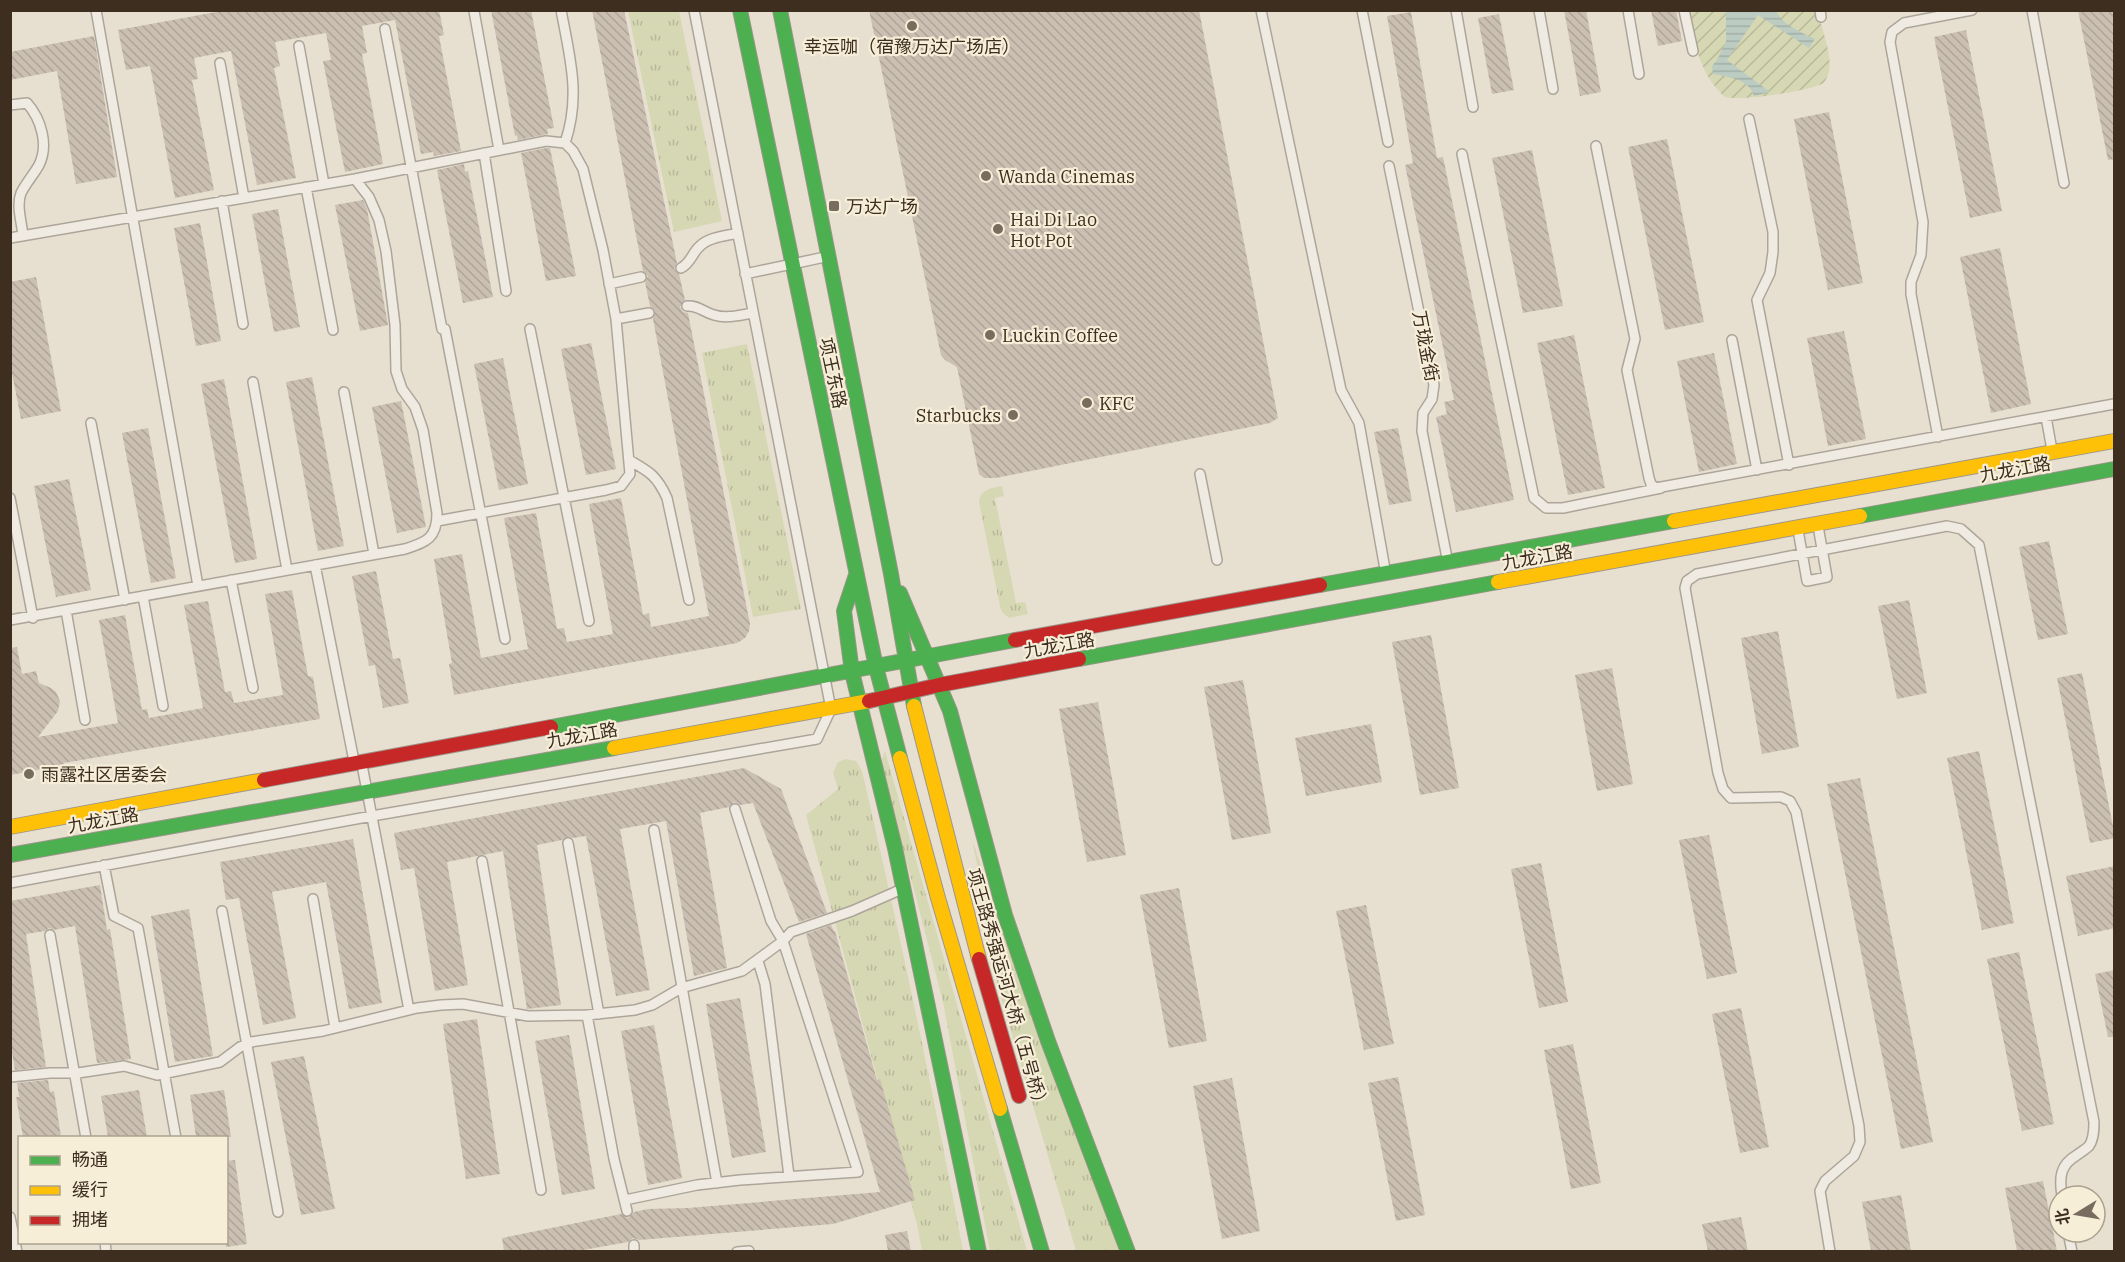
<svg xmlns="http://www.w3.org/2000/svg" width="2125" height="1262" font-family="'IBM Plex Serif','Noto Sans SC',serif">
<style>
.grass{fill:url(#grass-tufts)}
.garden{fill:url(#garden-furrows)}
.water{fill:url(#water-rules)}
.building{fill:url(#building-back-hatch)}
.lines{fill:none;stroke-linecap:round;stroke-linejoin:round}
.lane-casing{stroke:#ada599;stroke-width:12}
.fast-casing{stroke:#9c958a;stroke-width:16}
.slow-casing{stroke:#9c958a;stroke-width:16}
.jam-casing{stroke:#9c958a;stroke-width:16}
.lane{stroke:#efebe3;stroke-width:9}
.fast{stroke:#4caf50;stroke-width:14}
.slow{stroke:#ffc107;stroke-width:14}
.jam{stroke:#c62828;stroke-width:14}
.poi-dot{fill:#786c5e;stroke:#f7eed8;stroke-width:2}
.labels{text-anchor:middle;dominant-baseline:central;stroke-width:4.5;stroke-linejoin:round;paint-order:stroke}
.poi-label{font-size:18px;fill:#3d2e20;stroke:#f7eed8;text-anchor:start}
.street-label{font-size:18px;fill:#3d2e20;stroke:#f7eed8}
</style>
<defs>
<pattern id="grass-tufts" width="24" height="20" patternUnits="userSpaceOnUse" patternTransform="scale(1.5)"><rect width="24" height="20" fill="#d6d7b3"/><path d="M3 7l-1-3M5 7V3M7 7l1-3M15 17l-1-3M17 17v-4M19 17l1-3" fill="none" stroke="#b9b99a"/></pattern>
<pattern id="garden-furrows" width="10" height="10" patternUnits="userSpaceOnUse" patternTransform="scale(1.5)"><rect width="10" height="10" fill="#d6d7b3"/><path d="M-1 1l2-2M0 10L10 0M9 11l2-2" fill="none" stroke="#b9b99a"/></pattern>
<pattern id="water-rules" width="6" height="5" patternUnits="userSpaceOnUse" patternTransform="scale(1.5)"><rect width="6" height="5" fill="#bcccc2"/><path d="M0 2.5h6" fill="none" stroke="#a2b0a6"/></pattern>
<pattern id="building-back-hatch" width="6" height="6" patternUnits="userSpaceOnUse" patternTransform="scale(1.5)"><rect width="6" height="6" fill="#cbbfb2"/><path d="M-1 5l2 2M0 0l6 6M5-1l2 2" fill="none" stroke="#afa499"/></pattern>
</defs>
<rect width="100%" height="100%" fill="#e7e0d1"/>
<path class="grass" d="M628,11H679L722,221L674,232Z
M747,344L801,609L753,617L702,353Z
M1002,486L1004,496L995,498L1016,603L1025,602L1028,614L1009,618L1002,612L1000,606L979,502C981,489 991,488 1002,486Z
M885,751L1027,1251H990L943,1002L881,762Z
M846,759L856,761L862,771C899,930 933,1090 963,1251H922L917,1225L806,815L838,789L833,773L838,762Z
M972,840L1119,1251H1076L1000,994L988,940L982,888Z"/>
<path class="garden" d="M1688,11H1818C1821,30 1834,55 1828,75C1826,80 1824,84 1819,85C1801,92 1744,101 1725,97C1699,74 1695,43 1688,11Z"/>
<path class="water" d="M1726,11H1776C1783,25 1801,32 1815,39L1809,48L1758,15L1727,60L1770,92L1754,96C1749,79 1729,77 1713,74L1712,66L1717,60L1726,42Z"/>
<path class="building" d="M227,10H439L444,35L439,36L461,151L434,156L433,152L421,154L395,20L362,26L367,53L362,54L383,164L345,172L323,61L331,60L326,33L275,42L280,66L274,68L296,178L257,185L231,51L194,58L198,79L192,80L214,190L175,198L150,66L126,70L118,30Z
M491,10H531L554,128L547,129L548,134L518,140L517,135L515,136Z
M592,10H624L677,263L674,269L679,274L685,300L680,307L683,312L688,313L696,354L750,624L749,631L745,638L737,643L454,695L449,664L452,663L434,559L462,554L481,658L528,649L504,518L536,513L557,629L564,628L567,642L613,634L589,504L621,498L643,615L649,613L651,627L709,616L653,319L655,311L650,306L645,282L648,276L643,271Z
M869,10H1199L1278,418L1270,423L996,478H984L979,474L957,367L945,360L941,355Z
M1564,10H1586L1601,92L1580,96Z
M1651,10H1676L1682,41L1658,46Z
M2078,10H2115V159L2108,160Z
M1411,12L1437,158L1443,157L1514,500L1456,512L1436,417L1447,414L1444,402L1454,400L1405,165L1413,163L1387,16Z
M1499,14L1514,90L1492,94L1478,18Z
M1966,30L2002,211L1970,218L1934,37Z
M94,36L117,177L76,184L57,71L10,80V52Z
M1829,112L1863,283L1828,290L1794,119Z
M1667,139L1704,322L1665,330L1628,147Z
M546,148H550L576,276L546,281L521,153Z
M1532,150L1563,306L1523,313L1492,158Z
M464,164L465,172L468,171L493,297L463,303L437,170Z
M363,200L367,209L388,325L360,331L335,205Z
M278,209L300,327L274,332L252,214Z
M200,223L221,341L196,346L174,228Z
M2000,248L2031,404L1991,413L1960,257Z
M36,277L61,411L21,419L10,363V282Z
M1844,331L1866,439L1828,446L1807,338Z
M1574,335L1605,488L1568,495L1537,343Z
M591,343L616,469L586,475L561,349Z
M1714,353L1737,464L1699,472L1677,361Z
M503,358L528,484L499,490L474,364Z
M312,377L344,546L318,551L286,382Z
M224,379L257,559L235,563L201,384Z
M401,401L426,527L397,533L372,407Z
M148,428L176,578L151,583L122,433Z
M1398,428L1412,501L1389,505L1374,432Z
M69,479L91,590L56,597L34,486Z
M2049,541L2068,634L2038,640L2019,547Z
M376,571L393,659L400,658L409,703L383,708L375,665L369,666L352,576Z
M292,590L308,676L313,677L320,719L64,763V765L10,775V648L17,647L22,674L36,671L39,683L51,688L56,692L60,701L58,711L38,737L118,723L99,620L125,615L142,710L147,709L149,718L203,708L184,605L208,601L225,692L231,691L234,703L283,695L265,594Z
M1909,600L1927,693L1897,699L1878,606Z
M1778,631L1799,747L1762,754L1741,638Z
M1431,635L1459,788L1420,795L1392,642Z
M1612,668L1633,784L1597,791L1575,675Z
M2082,673L2115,836V838L2090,843L2057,678Z
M1243,680L1271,833L1232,840L1204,687Z
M1098,702L1126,855L1087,862L1059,709Z
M1371,724L1382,782L1306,796L1295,738Z
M1979,751L2014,923L1982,930L1947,758Z
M744,768L781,789L827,913L799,922L753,803L740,805L734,802L729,807L700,813L727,968L694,976L666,821L620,829L650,990L616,996L586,836L573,838L566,837L562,840L537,845L561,1005L527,1009L503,851L447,862L468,985L435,991L414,868L401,870L394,833Z
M1860,778L1933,1142L1901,1149L1827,784Z
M1709,835L1737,973L1707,979L1679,840Z
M353,839L382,1003L349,1009L326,882L272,892L296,1018L263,1025L239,898L226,900L220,862Z
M1541,863L1568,1002L1539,1008L1511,869Z
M2115,866V928L2078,936L2066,876Z
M100,885L107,930L110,929L131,1059L97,1063L75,926L54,930L49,928L45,931L26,934L46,1067L15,1070L10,1040V901Z
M1179,888L1207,1041L1169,1048L1140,895Z
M1366,905L1394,1044L1364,1050L1336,911Z
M189,909L213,1056L175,1062L151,916Z
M831,925L834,931H835L877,1080L880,1079L915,1200L833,1224L639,1240L633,1238L628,1242L578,1251H504L502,1238L621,1214L628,1218L634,1212L648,1209L688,1208L880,1192L806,934Z
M2019,952L2054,1124L2022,1131L1987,959Z
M2115,970V1037H2108L2095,974Z
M740,998L766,1152L732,1158L706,1004Z
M1741,1008L1769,1147L1740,1153L1712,1014Z
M477,1019L500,1174L466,1179L443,1024Z
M654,1025L682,1178L648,1185L621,1031Z
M569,1035L595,1189L562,1195L535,1041Z
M1573,1044L1601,1183L1571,1189L1544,1050Z
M304,1056L335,1209L301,1215L271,1062Z
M1398,1077L1425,1215L1396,1221L1368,1083Z
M1232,1078L1260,1231L1222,1239L1193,1086Z
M48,1080L50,1092L54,1091L61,1137H23L16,1097H19L17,1083Z
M139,1090L147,1137H108L101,1096Z
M224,1090L231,1137H196L190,1095Z
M235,1160L247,1244L226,1247V1161Z
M2043,1181L2057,1251H2017L2005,1188Z
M1901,1195L1911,1251H1871L1862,1202Z
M1741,1217L1748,1251H1708L1702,1224Z
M907,1231L911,1251H888L885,1235Z"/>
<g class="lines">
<defs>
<path id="lane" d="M96,10L198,586
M561,10C570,58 581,96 565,143
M1261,10L1341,390L1359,423L1385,569
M1362,10L1388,142
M1456,10L1473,107
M1539,10L1553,89
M1628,10L1639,74
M1684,10L1693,51
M1820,10L1821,17
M2032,10L2064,183
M474,11L499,150
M385,29L442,329
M299,46L324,184
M220,63L244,198
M10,105L27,103C41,119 49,145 39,165C34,174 26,183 21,193C16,206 22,223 23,236
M1749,119L1773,232V252L1770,273L1757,300L1789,465
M1596,146L1635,339L1627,370L1649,478L1651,484L1656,488L2114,404
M484,153L506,291
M1462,154L1534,498L1546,508H1563L1661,488
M1389,166L1434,385L1432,399L1423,413L1422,431L1447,558
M306,187L333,330
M222,201L243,324
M10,238L355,179L546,141L565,143L573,151L583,169L603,250L616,319L630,474L621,486L606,490L437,521
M681,268C691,263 692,253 700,246C709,237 726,236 738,233
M745,274L825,257
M609,284L641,277
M687,306C698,305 703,312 714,315C727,319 740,315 753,313
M616,319L649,313
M445,329L505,639
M530,329L589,621
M1732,340L1757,470
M253,382L287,570
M344,392L374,554
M2046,417L2052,450
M91,423L125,600
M1938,437L1911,294V282L1921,255L1923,222L1890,42L1892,32L1904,23L1972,10
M629,460C650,472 657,476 667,498L689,600
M1200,474L1217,560
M10,498L33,618
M1798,530L1807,581L1827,577L1818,526
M315,565L354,761
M231,580L253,688
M143,596L163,706
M66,610L85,720
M10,620L405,549C427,542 437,538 437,513L423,430L415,407L402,389L396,371L395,325L386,251L379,220L369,197L355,179
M362,765L409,1010
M654,830L717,1183
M568,843L599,1014
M482,861L541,1190
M104,865L114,916L138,928L176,1138
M10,883L372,816L817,739L831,709L694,10
M313,899L335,1028
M222,911L278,1212
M50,935L86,1138
M758,961L765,984L789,1176
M587,1015L614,1159L627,1211
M10,1077L50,1073H78L124,1066L157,1075L220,1062L240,1047L251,1042L323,1031L417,1008L441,1005L463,1004L528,1016L587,1015L635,1010L652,1005L681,988L742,971L783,941L791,932L852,911L902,889
M625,1200L697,1185L740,1180L858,1172L783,941L771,921L735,809
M10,1217L17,1252
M2068,1232L2072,1252
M105,1242L106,1251
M634,1245V1252
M737,1252L749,1251
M1830,1252L1820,1191L1825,1181L1854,1156L1860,1142L1859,1126L1796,812L1790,801L1781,797L1731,798L1723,789L1718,773L1685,588L1687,581L1697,574L1947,526L1961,529L1979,545L2094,1122C2094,1129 2094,1139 2089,1146C2086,1149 2081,1152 2077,1155C2060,1165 2059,1177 2062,1196"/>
<path id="fast" d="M740,10L876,667L900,758
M780,10L891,574L914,706
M1860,516L2114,469
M856,575L844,611L852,672L895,848L979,1252
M1320,585L1674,521
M900,593L950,711L1005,915L1048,1041L1128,1252
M1079,659L1498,582
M551,727L1015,640
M10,855L614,748
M1000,1109L1042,1252"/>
<path id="slow" d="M1674,521L2114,441
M1498,582L1860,516
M914,706L979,959
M614,748L869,701
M900,758L938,898L1000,1109
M10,827L264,780"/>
<path id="jam" d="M1015,640L1320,585
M869,701L939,685L1079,659
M264,780L551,727
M979,959L1019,1096"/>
</defs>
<use href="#lane" class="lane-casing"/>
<use href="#fast" class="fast-casing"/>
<use href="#slow" class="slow-casing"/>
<use href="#jam" class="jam-casing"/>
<use href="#lane" class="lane"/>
<use href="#fast" class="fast"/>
<use href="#slow" class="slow"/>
<use href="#jam" class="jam"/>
</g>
<g class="poi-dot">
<circle cx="912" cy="26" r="6"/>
<circle cx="986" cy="176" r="6"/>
<rect x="828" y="200" width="12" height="12" rx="3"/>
<circle cx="998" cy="229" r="6"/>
<circle cx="990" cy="335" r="6"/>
<circle cx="1087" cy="403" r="6"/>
<circle cx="1013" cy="415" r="6"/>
<circle cx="29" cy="774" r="6"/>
</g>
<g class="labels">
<g class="poi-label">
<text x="912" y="46" text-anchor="middle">幸运咖（宿豫万达广场店）</text>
<text x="998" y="176">Wanda Cinemas</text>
<text x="846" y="206">万达广场</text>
<text x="1010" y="219">Hai Di Lao<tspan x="1010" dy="21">Hot Pot</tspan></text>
<text x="1002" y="335">Luckin Coffee</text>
<text x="1099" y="403">KFC</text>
<text x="1001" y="415" text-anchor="end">Starbucks</text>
<text x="41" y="774">雨露社区居委会</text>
</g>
<g class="street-label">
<text transform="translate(1426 346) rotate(79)">万珑金街</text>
<text transform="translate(833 373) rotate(78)">项王东路</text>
<text transform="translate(2015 469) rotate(-10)">九龙江路</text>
<text transform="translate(1537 557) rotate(-10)">九龙江路</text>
<text transform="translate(1059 645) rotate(-10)">九龙江路</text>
<text transform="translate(582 735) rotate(-10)">九龙江路</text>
<text transform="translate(103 820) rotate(-10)">九龙江路</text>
<text transform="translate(1008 990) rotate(74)">项王路秀强运河大桥（五号桥）</text>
</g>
</g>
<rect width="2125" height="1262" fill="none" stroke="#3d2e20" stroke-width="24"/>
<rect x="18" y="1136" width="210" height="108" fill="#f7eed8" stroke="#ada18e" stroke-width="1.5"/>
<rect x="30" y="1156" width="30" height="9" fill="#4caf50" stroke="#ada18e" stroke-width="1.5"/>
<text x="72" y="1166" font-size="18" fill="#3d2e20">畅通</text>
<rect x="30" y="1186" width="30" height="9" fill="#ffc107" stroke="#ada18e" stroke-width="1.5"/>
<text x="72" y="1196" font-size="18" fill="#3d2e20">缓行</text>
<rect x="30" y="1216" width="30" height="9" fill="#c62828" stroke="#ada18e" stroke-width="1.5"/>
<text x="72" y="1226" font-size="18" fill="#3d2e20">拥堵</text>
<g transform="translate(2077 1214) rotate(259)"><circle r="28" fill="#f7eed8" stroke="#ada18e" stroke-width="1.5"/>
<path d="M0-4.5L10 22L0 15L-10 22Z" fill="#786c5e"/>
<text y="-9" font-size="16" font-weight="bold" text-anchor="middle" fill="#3d2e20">北</text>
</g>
</svg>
